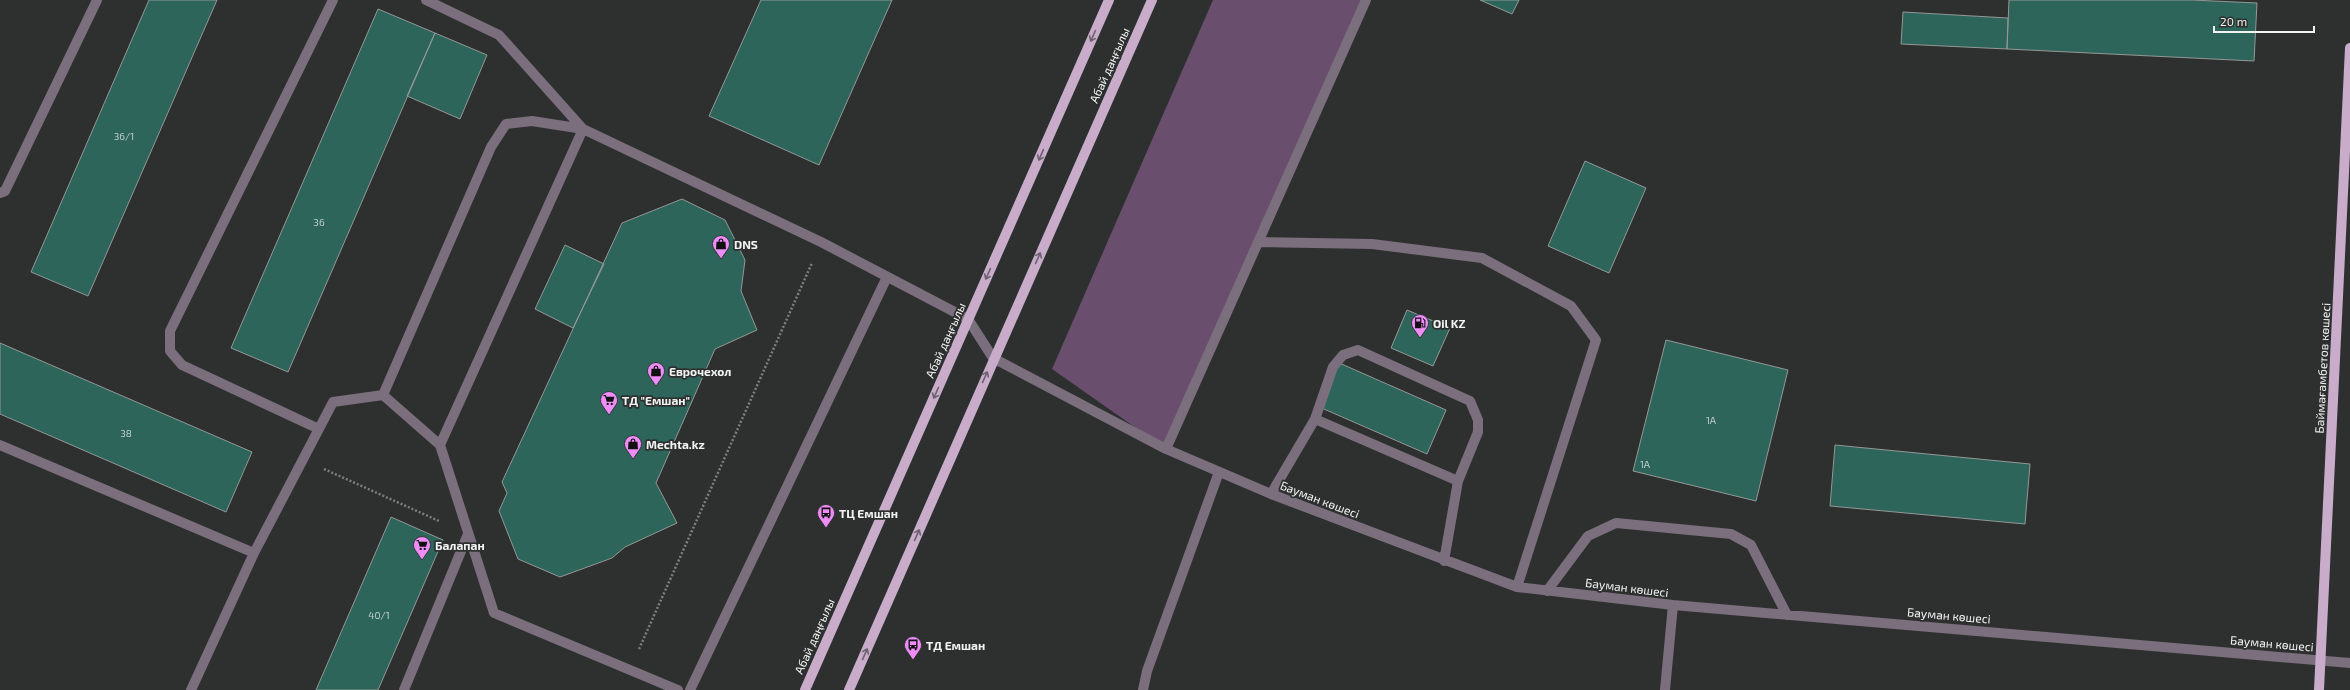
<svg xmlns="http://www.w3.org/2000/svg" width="2350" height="690" font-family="'Exo 2',sans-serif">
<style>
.forest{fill:#6a4e6d}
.building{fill:#2d655b;stroke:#949897}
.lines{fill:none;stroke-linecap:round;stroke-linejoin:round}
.path{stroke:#7c7f7e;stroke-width:2.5;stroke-dasharray:2 2;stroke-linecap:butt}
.minor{stroke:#7b6e7d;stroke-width:10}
.major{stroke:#c8acca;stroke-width:10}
.oneway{stroke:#6b626d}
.labels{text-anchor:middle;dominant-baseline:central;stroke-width:3.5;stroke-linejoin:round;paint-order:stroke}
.number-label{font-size:10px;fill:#c0d0cc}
.street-label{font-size:12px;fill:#f1f3f2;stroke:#2d302f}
.poi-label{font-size:12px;font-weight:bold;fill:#f1f3f2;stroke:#2d302f;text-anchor:start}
</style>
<rect width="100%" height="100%" fill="#2d302f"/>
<path class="forest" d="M1213,0H1366L1166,449L1052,369Z"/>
<path class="building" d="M149,0H217L88,296L31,272Z
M761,0H892L819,165L709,116Z
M1480,0H1519L1512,14Z
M2009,0H2192L2257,3L2254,61L2007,49Z
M378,9L435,33L288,372L231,348Z
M1903,12L2008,18L2007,49L1901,44Z
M435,33L487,55L460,119L407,96Z
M1585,161L1646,188L1609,273L1548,246Z
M682,199L725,220L745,260L741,291L757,330L715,349L656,483L677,523L625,547L612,558L560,577L518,559L499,511L507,493L502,482L622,223Z
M565,245L604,264L573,328L535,309Z
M1407,310L1450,328L1433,366L1391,348Z
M1666,340L1788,370L1756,501L1633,471Z
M0,343L252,452L226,512L0,414Z
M1337,362L1446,410L1427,454L1317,406Z
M1835,445L2030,464L2025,524L1830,506Z
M391,517L443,540L378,690H316Z"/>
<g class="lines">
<path class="path" d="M324,469L439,521
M639,649L812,263"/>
<path class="minor" d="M426,0L499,35L583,129L440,445L494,613L678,690
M0,193L5,191L97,0
M1258,242L1372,244L1482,258L1571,306L1596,340L1517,587
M1315,419L1333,367L1343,355L1358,350L1470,401L1478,420V432L1458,481
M319,429L182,365L170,351V331L333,0
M0,445L254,553L333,402L383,395
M440,445L383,395L491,147L506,124L532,121L583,129L821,242L968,319L993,358L1166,449L1271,494L1517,587L1673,605L2350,663
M1166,449L1366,0
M1271,494L1315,419L1458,481L1444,561
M1547,591L1588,536L1616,523L1731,534L1751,545L1787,615
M191,690L254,553
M404,690L468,534
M690,690L887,277
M1143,690L1147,671L1219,472
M1665,690L1673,605"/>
<path class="major" d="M805,690L1109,0
M849,690L1152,0
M2319,690L2350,48"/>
</g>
<defs><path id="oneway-shaft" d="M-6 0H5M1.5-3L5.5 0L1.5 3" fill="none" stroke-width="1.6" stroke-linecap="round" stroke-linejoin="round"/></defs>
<g class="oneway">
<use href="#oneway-shaft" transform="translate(1093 36) rotate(114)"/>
<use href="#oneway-shaft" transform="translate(1041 155) rotate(114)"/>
<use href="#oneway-shaft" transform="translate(1038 258) rotate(-66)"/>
<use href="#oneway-shaft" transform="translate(988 274) rotate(114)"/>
<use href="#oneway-shaft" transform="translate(985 377) rotate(-66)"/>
<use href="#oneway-shaft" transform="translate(936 393) rotate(114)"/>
<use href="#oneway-shaft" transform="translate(917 535) rotate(-66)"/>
<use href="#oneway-shaft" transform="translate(865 654) rotate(-66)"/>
</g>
<defs>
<symbol id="shop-pin" viewBox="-11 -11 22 30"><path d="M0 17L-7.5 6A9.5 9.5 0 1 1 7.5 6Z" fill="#ee8cf8" stroke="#2d302f"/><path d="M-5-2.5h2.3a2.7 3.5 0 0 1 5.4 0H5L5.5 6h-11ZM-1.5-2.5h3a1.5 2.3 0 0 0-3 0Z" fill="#111"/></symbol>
<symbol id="fuel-pin" viewBox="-11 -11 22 30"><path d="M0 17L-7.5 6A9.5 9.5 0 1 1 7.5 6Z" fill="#ee8cf8" stroke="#2d302f"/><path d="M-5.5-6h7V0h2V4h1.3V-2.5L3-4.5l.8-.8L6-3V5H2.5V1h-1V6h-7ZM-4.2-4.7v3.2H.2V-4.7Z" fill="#111"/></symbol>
<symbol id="supermarket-pin" viewBox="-11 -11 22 30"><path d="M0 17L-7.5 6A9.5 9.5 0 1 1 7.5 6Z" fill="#ee8cf8" stroke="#2d302f"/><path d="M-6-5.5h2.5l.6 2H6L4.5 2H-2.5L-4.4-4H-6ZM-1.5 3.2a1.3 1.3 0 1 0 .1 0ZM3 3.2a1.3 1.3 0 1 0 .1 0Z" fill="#111"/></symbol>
<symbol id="bus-pin" viewBox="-11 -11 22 30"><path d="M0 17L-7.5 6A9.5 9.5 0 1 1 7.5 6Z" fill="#ee8cf8" stroke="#2d302f"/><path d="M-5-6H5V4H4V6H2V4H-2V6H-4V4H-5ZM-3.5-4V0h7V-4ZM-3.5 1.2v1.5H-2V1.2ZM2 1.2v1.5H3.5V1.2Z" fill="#111"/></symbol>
</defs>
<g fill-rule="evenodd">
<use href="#shop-pin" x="711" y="234" width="20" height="27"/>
<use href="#fuel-pin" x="1410" y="313" width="20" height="27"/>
<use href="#shop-pin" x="646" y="361" width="20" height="27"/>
<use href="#supermarket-pin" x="599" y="390" width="20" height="27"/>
<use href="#shop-pin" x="623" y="434" width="20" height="27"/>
<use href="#bus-pin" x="816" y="503" width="20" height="27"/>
<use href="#supermarket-pin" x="412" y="535" width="20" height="27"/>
<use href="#bus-pin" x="903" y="635" width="20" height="27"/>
</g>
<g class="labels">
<g class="number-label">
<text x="124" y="136">36/1</text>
<text x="319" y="222">36</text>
<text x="1711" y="420">1A</text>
<text x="126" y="433">38</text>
<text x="1645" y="464">1A</text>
<text x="379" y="615">40/1</text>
</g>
<g class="street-label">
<text transform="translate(1109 65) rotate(-66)">Абай даңғылы</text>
<text transform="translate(945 340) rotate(-66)">Абай даңғылы</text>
<text transform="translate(2322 368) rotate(-87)">Баймағамбетов көшесі</text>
<text transform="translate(1320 499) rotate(21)">Бауман көшесі</text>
<text transform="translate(1627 587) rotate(7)">Бауман көшесі</text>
<text transform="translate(1949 615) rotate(5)">Бауман көшесі</text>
<text transform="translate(814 636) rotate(-66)">Абай даңғылы</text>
<text transform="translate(2272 643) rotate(5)">Бауман көшесі</text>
</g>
<g class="poi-label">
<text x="734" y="244">DNS</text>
<text x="1433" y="323">Oil KZ</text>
<text x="669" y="371">Еврочехол</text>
<text x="622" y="400">ТД "Емшан"</text>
<text x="646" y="444">Mechta.kz</text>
<text x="839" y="513">ТЦ Емшан</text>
<text x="435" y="545">Балапан</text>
<text x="926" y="645">ТД Емшан</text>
</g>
</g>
<path d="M2214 26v6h100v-6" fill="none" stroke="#f1f3f2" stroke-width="2"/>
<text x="2220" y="26" font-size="12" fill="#f1f3f2" stroke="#2d302f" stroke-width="3" paint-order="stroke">20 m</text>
</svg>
